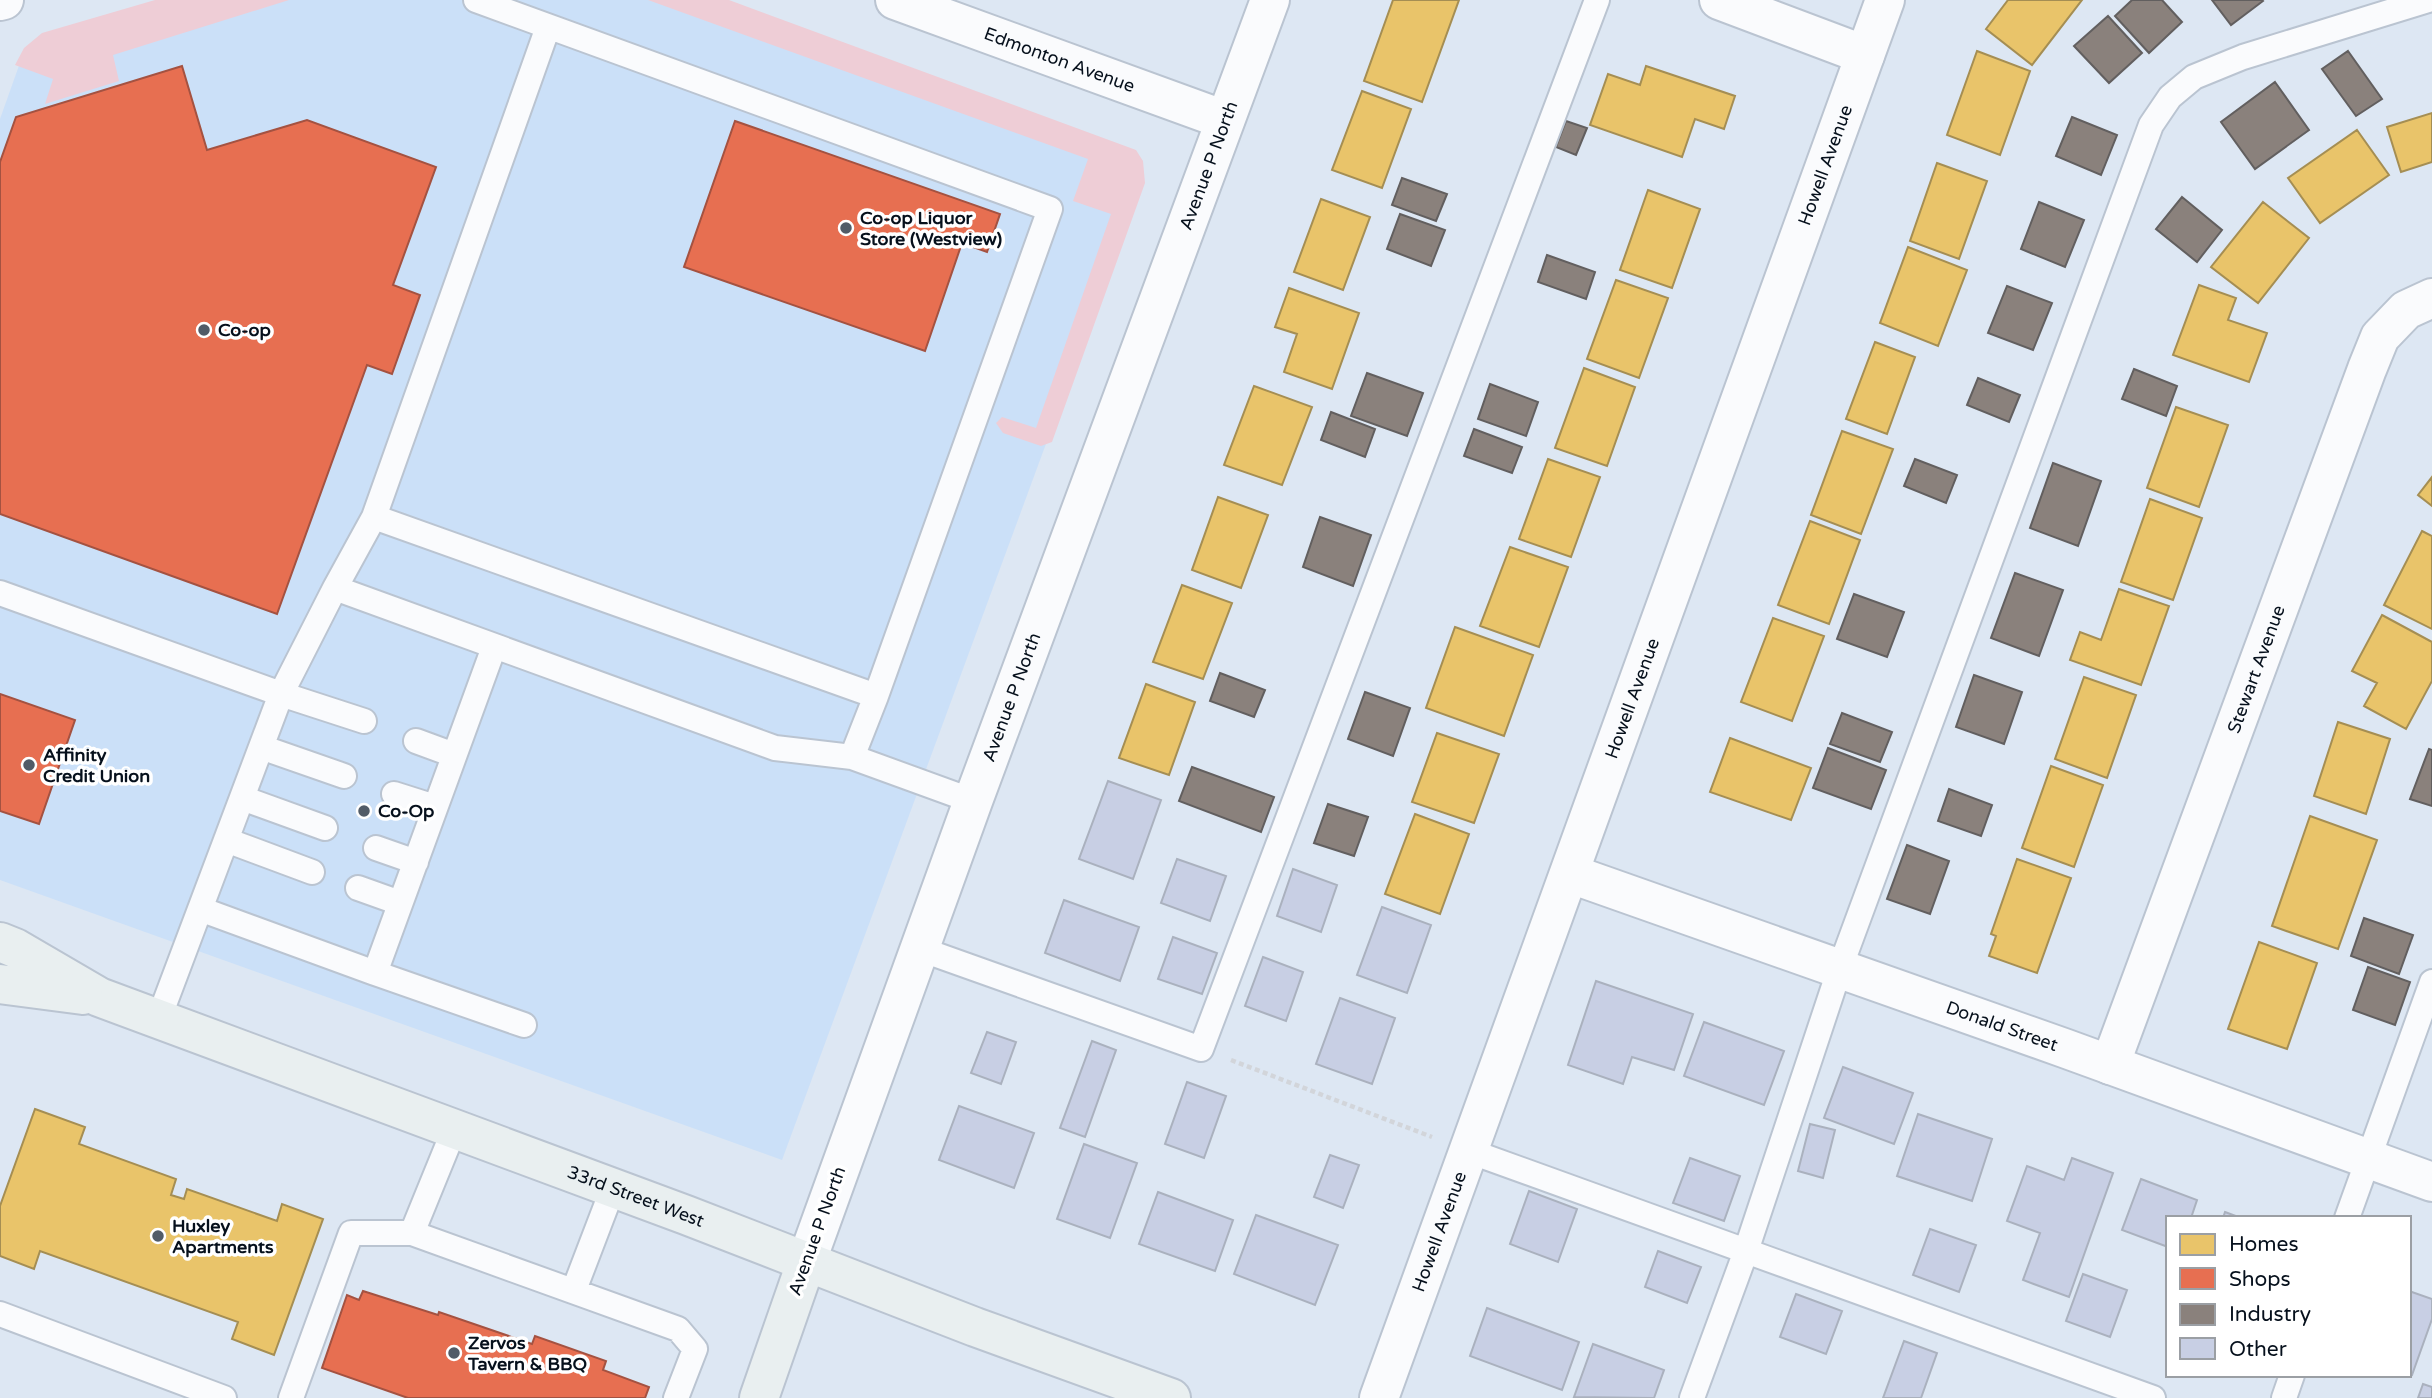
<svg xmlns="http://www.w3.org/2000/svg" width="2432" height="1398" font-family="'Varela Round',sans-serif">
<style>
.built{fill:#cbe0f8}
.green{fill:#eecdd6}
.homes{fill:#e9c46a;stroke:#a58e53;stroke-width:2}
.shops{fill:#e76f51;stroke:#a45241;stroke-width:2}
.industry{fill:#8a817c;stroke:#625f5f;stroke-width:2}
.building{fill:#c8cfe4;stroke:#aab1be;stroke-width:2}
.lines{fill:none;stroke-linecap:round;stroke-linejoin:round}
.lane-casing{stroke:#bac4d1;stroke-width:28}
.street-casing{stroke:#bac4d1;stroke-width:42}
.secondary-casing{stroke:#bac4d1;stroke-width:42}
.path{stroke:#d2d5da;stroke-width:4.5;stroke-dasharray:5 3.5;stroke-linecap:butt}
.lane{stroke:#fafbfd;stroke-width:24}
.street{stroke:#fafbfd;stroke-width:38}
.secondary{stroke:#e9eff0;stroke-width:38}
.poi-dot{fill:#515b67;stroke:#fff;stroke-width:2.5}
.labels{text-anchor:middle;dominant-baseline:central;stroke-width:7;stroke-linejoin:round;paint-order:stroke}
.street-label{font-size:18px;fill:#06101c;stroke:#fff}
.poi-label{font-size:18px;font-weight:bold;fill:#06101c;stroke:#fff;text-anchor:start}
</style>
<rect width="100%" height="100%" fill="#dde7f3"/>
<path class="built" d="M187,0H714L1126,149L1141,186L782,1160L0,880V119L21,60Z"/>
<path class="green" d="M155,0H289L113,55L119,81L45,104L53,79L15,65L24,48L42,33Z
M648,0H729L1136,150L1143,161L1145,183L1052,442L1041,446L1003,433L996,423L1002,417L1036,428L1111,214L1073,201L1088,159Z"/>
<path class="homes" d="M1393,0H1459L1422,102L1364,81Z
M2008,0H2082L2032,65L1986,29Z
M1977,51L2030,71L2000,155L1947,135Z
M1646,66L1735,96L1724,129L1695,119L1682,157L1590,125L1608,74L1640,85Z
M1362,91L1411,109L1382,188L1332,170Z
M2432,113V162L2401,172L2387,127Z
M2357,130L2389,175L2320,223L2288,178Z
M1937,163L1987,181L1959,259L1910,241Z
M1648,190L1700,209L1672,288L1620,270Z
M1321,199L1370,217L1343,290L1294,272Z
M2263,202L2309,238L2258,303L2211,267Z
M1908,247L1967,270L1938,346L1880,323Z
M1616,280L1668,298L1639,378L1587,359Z
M2199,285L2236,298L2228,320L2267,333L2249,382L2173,355Z
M1289,288L1359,313L1332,389L1284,372L1297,334L1275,327Z
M1875,342L1915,357L1887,434L1846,419Z
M1584,368L1635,387L1607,466L1555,448Z
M1254,386L1312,407L1282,485L1224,465Z
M2176,407L2228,425L2199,507L2147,488Z
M1842,431L1893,449L1861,534L1811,515Z
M1548,459L1600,477L1571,557L1519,539Z
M2432,477V506L2418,495Z
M1218,497L1268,515L1241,588L1192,570Z
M2150,499L2202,518L2173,600L2121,582Z
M1810,521L1860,540L1829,624L1778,605Z
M2422,531L2432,536V629L2384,605Z
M1510,547L1568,567L1539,647L1480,626Z
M1182,585L1232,603L1203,679L1153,662Z
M2119,589L2169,606L2141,685L2070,660L2080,632L2101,640Z
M2382,615L2432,642V681L2406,729L2364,706L2377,683L2352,671Z
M1773,618L1824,636L1792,721L1741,702Z
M1455,627L1533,655L1504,736L1426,708Z
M2084,677L2136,695L2107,778L2055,759Z
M1146,684L1195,702L1169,775L1119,758Z
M2338,722L2390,739L2366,814L2314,796Z
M1437,733L1499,754L1474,823L1412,802Z
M1730,738L1811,768L1791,820L1710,792Z
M2051,766L2103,785L2074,867L2022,848Z
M1415,814L1469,834L1440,914L1385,894Z
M2310,816L2377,840L2338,949L2272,926Z
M2017,859L2071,878L2037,973L1989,956L1996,936L1991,934Z
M2259,942L2317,963L2287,1049L2228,1029Z
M35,1109L85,1127L79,1144L176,1179L171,1195L184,1199L187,1189L277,1221L282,1204L323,1219L274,1355L232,1339L238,1322L40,1251L34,1269L0,1256V1206Z"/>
<path class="shops" d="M182,66L207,150L307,120L436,167L393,285L420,295L392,374L367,365L277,614L0,514V162L16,117Z
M735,121L1000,214L987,252L962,243L925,351L684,267Z
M0,694L75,720L39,824L0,811Z
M363,1291L438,1315L439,1312L532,1344L535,1336L606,1361L603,1370L649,1387L645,1398H408L322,1368L347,1295L359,1300Z"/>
<path class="industry" d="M2132,0H2162L2182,22L2149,53L2115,16Z
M2212,0H2262L2263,1L2231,25Z
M2108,16L2142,53L2109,83L2074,46Z
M2348,51L2382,99L2356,116L2322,69Z
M2275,82L2309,130L2255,169L2221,122Z
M2072,117L2117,135L2101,175L2056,156Z
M1566,121L1587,128L1576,155L1556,147Z
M1402,178L1447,194L1436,221L1392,205Z
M2182,197L2222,230L2197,262L2156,229Z
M2039,202L2084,220L2065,267L2021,249Z
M1400,214L1445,230L1431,266L1387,249Z
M1547,255L1595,272L1586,299L1538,282Z
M2007,286L2052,303L2033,350L1988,333Z
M2134,369L2177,386L2166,416L2122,399Z
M1367,373L1423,393L1407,436L1351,416Z
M1978,378L2020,395L2009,422L1967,405Z
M1490,384L1538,402L1526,436L1478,419Z
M1331,412L1375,429L1365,457L1321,440Z
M1474,429L1522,447L1512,473L1464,456Z
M1915,459L1957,475L1946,503L1904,486Z
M2053,463L2101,481L2078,546L2030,528Z
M1320,517L1371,535L1353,586L1303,567Z
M2015,573L2063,590L2039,656L1991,638Z
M1854,594L1904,612L1887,657L1837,639Z
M1220,673L1265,690L1254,717L1210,701Z
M1974,675L2022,692L2004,744L1956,727Z
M1365,692L1410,708L1393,756L1348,739Z
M1842,713L1892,732L1880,762L1830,744Z
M1828,748L1886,770L1871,809L1813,788Z
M2429,749L2432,750V806L2410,799Z
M1192,767L1274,797L1261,832L1179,801Z
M1949,789L1992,805L1981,836L1938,821Z
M1328,804L1368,817L1354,856L1314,843Z
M1907,845L1949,861L1930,914L1887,899Z
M2364,918L2413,935L2399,974L2351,956Z
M2368,967L2410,982L2395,1025L2353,1010Z"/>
<path class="building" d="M1108,781L1161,800L1133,879L1079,859Z
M1177,859L1226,876L1210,921L1161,903Z
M1293,869L1337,885L1321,932L1277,916Z
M1064,900L1139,927L1120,981L1045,953Z
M1382,907L1431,925L1407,993L1357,975Z
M1173,937L1217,953L1202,994L1158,979Z
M1263,957L1303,972L1286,1021L1245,1006Z
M1596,981L1693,1014L1674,1070L1632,1057L1623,1084L1568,1065Z
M1340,998L1395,1018L1372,1084L1316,1064Z
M1704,1022L1784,1051L1764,1105L1684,1076Z
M987,1032L1016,1042L1001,1084L971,1073Z
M1092,1041L1116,1050L1085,1137L1060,1128Z
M1843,1067L1913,1093L1894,1144L1824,1118Z
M1187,1082L1226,1096L1204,1158L1165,1144Z
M959,1106L1034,1133L1014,1188L939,1160Z
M1918,1114L1992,1139L1972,1201L1897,1176Z
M1810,1124L1835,1130L1823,1178L1798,1171Z
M1084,1144L1137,1163L1110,1238L1057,1219Z
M1330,1155L1359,1165L1343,1208L1314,1197Z
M1690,1158L1740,1176L1724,1221L1673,1203Z
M2072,1158L2113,1173L2069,1297L2023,1280L2040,1233L2007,1221L2027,1166L2064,1180Z
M2141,1179L2197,1200L2191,1218H2168V1247L2122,1230Z
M1529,1191L1577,1209L1558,1262L1510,1244Z
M1158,1192L1233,1220L1215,1271L1139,1244Z
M2225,1212L2241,1218H2223Z
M1256,1215L1338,1245L1315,1305L1234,1274Z
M1930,1229L1976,1245L1959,1292L1913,1275Z
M1658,1251L1701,1267L1687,1303L1645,1287Z
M2083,1274L2127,1290L2110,1337L2066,1321Z
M2409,1291L2432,1299V1319L2412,1375L2409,1374Z
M1796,1294L1842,1311L1826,1354L1780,1337Z
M1487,1308L1579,1342L1562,1390L1470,1356Z
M1904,1341L1937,1353L1921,1398H1883Z
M1593,1344L1664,1370L1654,1398L1574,1397Z
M2423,1384L2432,1387V1398H2418Z"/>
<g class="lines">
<defs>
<path id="lane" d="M476,0L1050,209L876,696L374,517L548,27
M335,588L374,517
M0,593L281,694L159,1018
M364,721L281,694L335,588L775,748L852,757L876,696
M416,741L454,755
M261,747L344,776
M852,757L973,801
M394,794L435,807
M242,798L325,828
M226,840L312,872
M376,848L416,862
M358,888L400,903
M200,909L375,973L494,647
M920,949L1201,1049L1597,0
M375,973L524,1025
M1469,1151L2153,1398
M2347,1218L2432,982
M412,1233L678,1329L695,1349L676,1398
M574,1290L613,1188
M0,1314L224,1398
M291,1398L351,1233H412L454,1130
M1692,1398L1746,1251L1840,968L2151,125L2170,97L2194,77L2243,57L2428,0
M2284,1398L2292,1375"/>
<g id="street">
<path id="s1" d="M895,0L1225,120"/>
<path d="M1719,0L1865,55"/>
<path d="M0,1L4,0"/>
<path id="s2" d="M1571,874L2064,1048L2432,1182"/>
<path id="s3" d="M2110,1065L2367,369L2380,337L2406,310L2432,298"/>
<path id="s4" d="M806,1263L973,801L1270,0"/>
<path id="s5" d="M1379,1398L1885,0"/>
</g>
<g id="secondary">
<path id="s6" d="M0,942L15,948L99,997L686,1215L975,1327L1171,1398"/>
<path d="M0,984L83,995"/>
<path d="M759,1398L806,1263"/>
</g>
</defs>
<use href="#lane" class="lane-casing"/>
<use href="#street" class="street-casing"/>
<use href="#secondary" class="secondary-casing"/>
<path class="path" d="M1231,1060L1432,1137"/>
<use href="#lane" class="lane"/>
<use href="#street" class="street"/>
<use href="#secondary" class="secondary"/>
</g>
<g class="poi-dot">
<circle cx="846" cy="228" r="7"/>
<circle cx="204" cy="330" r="7"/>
<circle cx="29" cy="765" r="7"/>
<circle cx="364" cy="811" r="7"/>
<circle cx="158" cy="1236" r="7"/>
<circle cx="454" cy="1353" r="7"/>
</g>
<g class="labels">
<g class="street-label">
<text stroke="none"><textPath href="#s1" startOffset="175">Edmonton Avenue</textPath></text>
<text stroke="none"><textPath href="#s4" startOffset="1169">Avenue P North</textPath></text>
<text stroke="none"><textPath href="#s5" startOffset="1311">Howell Avenue</textPath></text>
<text stroke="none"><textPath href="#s3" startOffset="422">Stewart Avenue</textPath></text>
<text stroke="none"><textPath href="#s4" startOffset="602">Avenue P North</textPath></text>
<text stroke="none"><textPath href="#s5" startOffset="744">Howell Avenue</textPath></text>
<text stroke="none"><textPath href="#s2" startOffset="457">Donald Street</textPath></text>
<text stroke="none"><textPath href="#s6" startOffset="686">33rd Street West</textPath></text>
<text transform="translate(817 1231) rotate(-70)">Avenue P North</text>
<text stroke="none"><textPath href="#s5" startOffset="177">Howell Avenue</textPath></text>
</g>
<g class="poi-label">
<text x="860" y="218">Co-op Liquor<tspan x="860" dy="21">Store (Westview)</tspan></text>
<text x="218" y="330">Co-op</text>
<text x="43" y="755">Affinity<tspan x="43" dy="21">Credit Union</tspan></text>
<text x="378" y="811">Co-Op</text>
<text x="172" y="1226">Huxley<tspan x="172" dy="21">Apartments</tspan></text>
<text x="468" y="1343">Zervos<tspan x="468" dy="21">Tavern &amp; BBQ</tspan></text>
</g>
</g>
<rect x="2166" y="1216" width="245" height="161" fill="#ffffff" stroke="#9b9fa4" stroke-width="2"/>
<rect x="2180" y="1234" width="35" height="21" fill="#e9c46a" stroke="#9b9fa4" stroke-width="2"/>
<text x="2229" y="1251" font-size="21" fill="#06101c">Homes</text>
<rect x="2180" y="1268" width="35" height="21" fill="#e76f51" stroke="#9b9fa4" stroke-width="2"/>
<text x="2229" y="1286" font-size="21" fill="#06101c">Shops</text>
<rect x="2180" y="1304" width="35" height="21" fill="#8a817c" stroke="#9b9fa4" stroke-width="2"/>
<text x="2229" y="1321" font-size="21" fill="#06101c">Industry</text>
<rect x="2180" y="1338" width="35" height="21" fill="#c8cfe4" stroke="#9b9fa4" stroke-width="2"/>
<text x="2229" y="1356" font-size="21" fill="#06101c">Other</text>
</svg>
